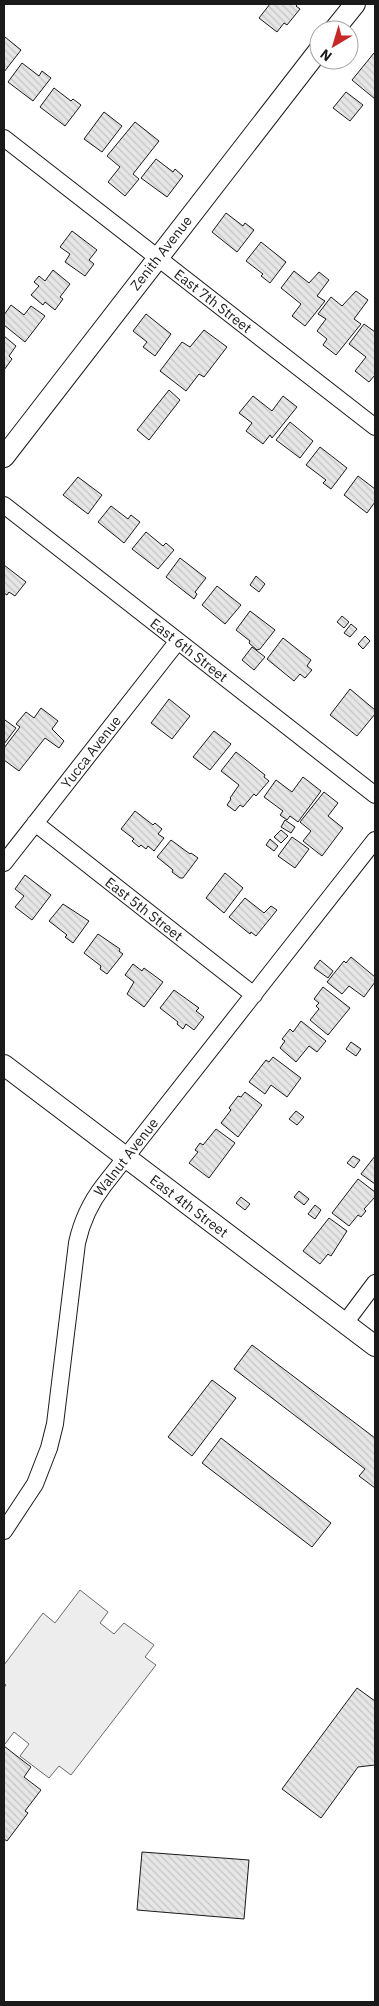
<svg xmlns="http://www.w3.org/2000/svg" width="379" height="2006" font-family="'IBM Plex Sans',sans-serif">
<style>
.parking{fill:#ededed;stroke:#6a6a6a}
.building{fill:url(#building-back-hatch);stroke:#1a1a1a}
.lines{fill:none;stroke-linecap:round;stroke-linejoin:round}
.minor-casing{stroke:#1a1a1a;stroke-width:18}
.tertiary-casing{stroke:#1a1a1a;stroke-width:22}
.minor{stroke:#fff;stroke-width:16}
.tertiary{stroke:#fff;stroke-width:20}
.labels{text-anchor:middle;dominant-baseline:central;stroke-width:4;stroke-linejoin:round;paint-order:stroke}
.street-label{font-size:14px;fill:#1a1a1a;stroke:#fff}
</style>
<defs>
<pattern id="building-back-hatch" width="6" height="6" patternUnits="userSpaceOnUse" patternTransform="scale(1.25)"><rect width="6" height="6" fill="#e6e6e6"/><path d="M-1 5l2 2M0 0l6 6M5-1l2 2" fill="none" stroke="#c5c5c5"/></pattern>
</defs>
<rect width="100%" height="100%" fill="#fff"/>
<path class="parking" d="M80,1590L108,1612L100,1623L114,1634L124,1623L154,1645L145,1657L156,1665L71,1775L59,1766L49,1778L20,1756L29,1744L14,1732L5,1744L4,1743V1688L6,1685L4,1683V1665L43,1613L55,1623Z"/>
<path class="building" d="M270,4H298L296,6L300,9L287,25L284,23L277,32L259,18Z
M5,37L21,50L4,72V38Z
M374,53L375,54V99L352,80Z
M22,63L39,76L42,71L51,78L33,101L8,82Z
M54,88L71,101L73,99L81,105L65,126L40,107Z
M346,92L363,105L350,121L333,108Z
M104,112L122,126L102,152L84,139Z
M135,122L159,141L133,174L139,179L125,196L108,182L120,167L107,156Z
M156,159L173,172L175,169L183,176L167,197L141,178Z
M226,213L243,226L245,223L254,230L237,252L212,232Z
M72,231L97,250L89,260L94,264L85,276L65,262L70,254L60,247Z
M261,242L286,262L270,283L261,276L263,274L246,261Z
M53,270L70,284L60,297L63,299L55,310L45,302L43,305L31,295L39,286L34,282L39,276L45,281Z
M294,271L309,283L319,272L329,280L317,296L325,301L305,326L292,316L301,304L281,288Z
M356,291L368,300L354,319L361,324L336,355L323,345L327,339L317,331L326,319L318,314L331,297L342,306Z
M11,305L24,315L31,306L45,316L25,342L4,325V315Z
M146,314L171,334L155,356L143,347L147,342L133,331Z
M364,324L375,332V375L369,382L355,371L366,357L349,344Z
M204,330L227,347L204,377L199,374L186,391L160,371L182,342L190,347Z
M4,336L16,346L9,356L12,359L4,370Z
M169,390L180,400L149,440L137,430Z
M253,396L272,411L283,396L297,407L272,438L270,435L263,444L246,431L252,423L239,413Z
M290,422L313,441L300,458L276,440Z
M320,447L347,468L331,489L323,483L326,480L306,465Z
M358,476L375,489V502L367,513L344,495Z
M78,477L102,495L88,514L63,495Z
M111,506L128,519L131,515L140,522L124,543L98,522Z
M146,532L163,546L166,543L174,550L158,569L132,549Z
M180,558L206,578L195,592L197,594L194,599L166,577Z
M4,565L26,582L15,596L9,592L7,595L4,593Z
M256,576L265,584L259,592L250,585Z
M217,586L241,605L225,624L202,605Z
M250,611L275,630L260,649L257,650L249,643L250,641L236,630Z
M342,616L349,622L344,628L337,622Z
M351,624L357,629L350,637L344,633Z
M365,636L370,641L363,649L358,644Z
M283,638L311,660L307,666L312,670L305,678L300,674L294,681L267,659Z
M252,647L265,657L254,670L242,660Z
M350,689L375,710V714L357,736L330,715Z
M169,699L190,716L172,739L151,723Z
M41,708L58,721L52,729L64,741L59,748L45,738L19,771L4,760V748L20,727L16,724L26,712L34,718Z
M5,720L16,728L4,744V721Z
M214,731L231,744L210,770L193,757Z
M236,752L265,775L264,777L269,781L256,796L254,794L243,807L240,805L235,811L227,805L231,799L230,798L239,785L221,771Z
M303,777L321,791L298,822L290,816L287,820L280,815L283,811L264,797L276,780L292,792Z
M324,792L338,803L328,816L343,828L322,856L303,841L311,831L300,822Z
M135,811L153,825L155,823L162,829L158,834L164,838L154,851L148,846L146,849L141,845L139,847L132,841L134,839L121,829Z
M285,820L295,827L291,833L281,827Z
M281,830L288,836L281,843L274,837Z
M292,837L309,849L295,868L278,856Z
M270,839L278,846L274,851L266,845Z
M171,840L190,854L191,853L198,858L183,878H180L172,872L173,870L157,857Z
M225,873L243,888L224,913L206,898Z
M25,875L51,895L32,920L15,907L24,896L15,889Z
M245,898L264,913L271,906L277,910L256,936L251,932L250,934L229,917Z
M63,904L89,921L73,943L65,937L67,935L49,921Z
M98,934L120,949L119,951L123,954L107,974L100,969L101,966L84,953Z
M351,957L375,977V982L364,997L349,986L342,994L327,982L344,961L346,963Z
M320,960L333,971L328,978L314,968Z
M133,964L142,971L144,968L163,982L144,1007L127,994L134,982L125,975Z
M323,987L350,1008L328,1035L310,1020L319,1009L316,1006L319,1003L314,999Z
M174,990L199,1008L196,1011L204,1017L194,1030L186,1024L183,1029L177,1024L178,1022L160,1008Z
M301,1021L326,1041L317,1052L309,1046L296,1062L280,1048L285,1041L282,1039L290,1029L293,1032Z
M351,1042L361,1049L356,1056L346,1049Z
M273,1057L301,1078L287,1097L271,1085L265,1094L249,1082L266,1060L269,1062Z
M245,1092L262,1105L238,1137L221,1123L231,1110L229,1108L238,1096L241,1097Z
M296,1111L304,1117L297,1125L289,1119Z
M216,1129L235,1143L209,1178L189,1163L198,1152L195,1150L200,1143L203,1145Z
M353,1156L360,1160L354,1168L347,1163Z
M375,1156V1184L361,1174Z
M358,1179L375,1192V1197L364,1209L366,1211L361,1217L358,1215L349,1226L332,1213Z
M299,1191L309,1199L304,1205L294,1197Z
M241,1197L250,1204L245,1210L236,1203Z
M315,1205L321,1210L315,1219L308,1214Z
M329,1218L347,1231L331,1256L328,1254L320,1264L303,1251Z
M252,1345L375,1438V1488L359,1476L365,1469L234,1369Z
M212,1380L236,1398L192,1456L168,1437Z
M221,1438L331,1523L312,1547L202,1463Z
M357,1688L375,1701V1765L358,1767L321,1818L282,1789Z
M4,1746L31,1767L24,1777L41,1790L25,1811L28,1813L7,1841L4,1839Z
M142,1852L249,1860L244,1919L137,1910Z"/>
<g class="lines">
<defs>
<path id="minor" d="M4,138L375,427
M4,505L375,795
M35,823L254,995
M4,863L178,641
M345,1323L375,1283
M4,1531L35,1484L49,1448L55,1424L77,1243C82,1220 90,1203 104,1185L375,840"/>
<path id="tertiary" d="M334,30L355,4
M4,457L319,50
M4,1065L375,1346"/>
</defs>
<use href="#minor" class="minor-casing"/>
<use href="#tertiary" class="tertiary-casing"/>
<use href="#minor" class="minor"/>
<use href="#tertiary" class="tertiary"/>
</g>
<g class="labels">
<g class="street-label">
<text transform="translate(161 253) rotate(-52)">Zenith Avenue</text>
<text transform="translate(213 301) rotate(38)">East 7th Street</text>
<text transform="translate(189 650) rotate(38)">East 6th Street</text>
<text transform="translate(91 752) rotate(-52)">Yucca Avenue</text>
<text transform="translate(144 909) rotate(38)">East 5th Street</text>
<text transform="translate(126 1157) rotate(-52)">Walnut Avenue</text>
<text transform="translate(189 1206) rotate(37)">East 4th Street</text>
</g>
</g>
<rect width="379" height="2006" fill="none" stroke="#1a1a1a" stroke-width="10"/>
<g transform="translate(334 45) rotate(218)"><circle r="24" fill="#ffffff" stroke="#a3a3a3"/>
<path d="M0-4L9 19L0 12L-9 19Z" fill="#c62828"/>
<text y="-8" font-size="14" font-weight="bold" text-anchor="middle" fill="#1a1a1a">N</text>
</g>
</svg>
